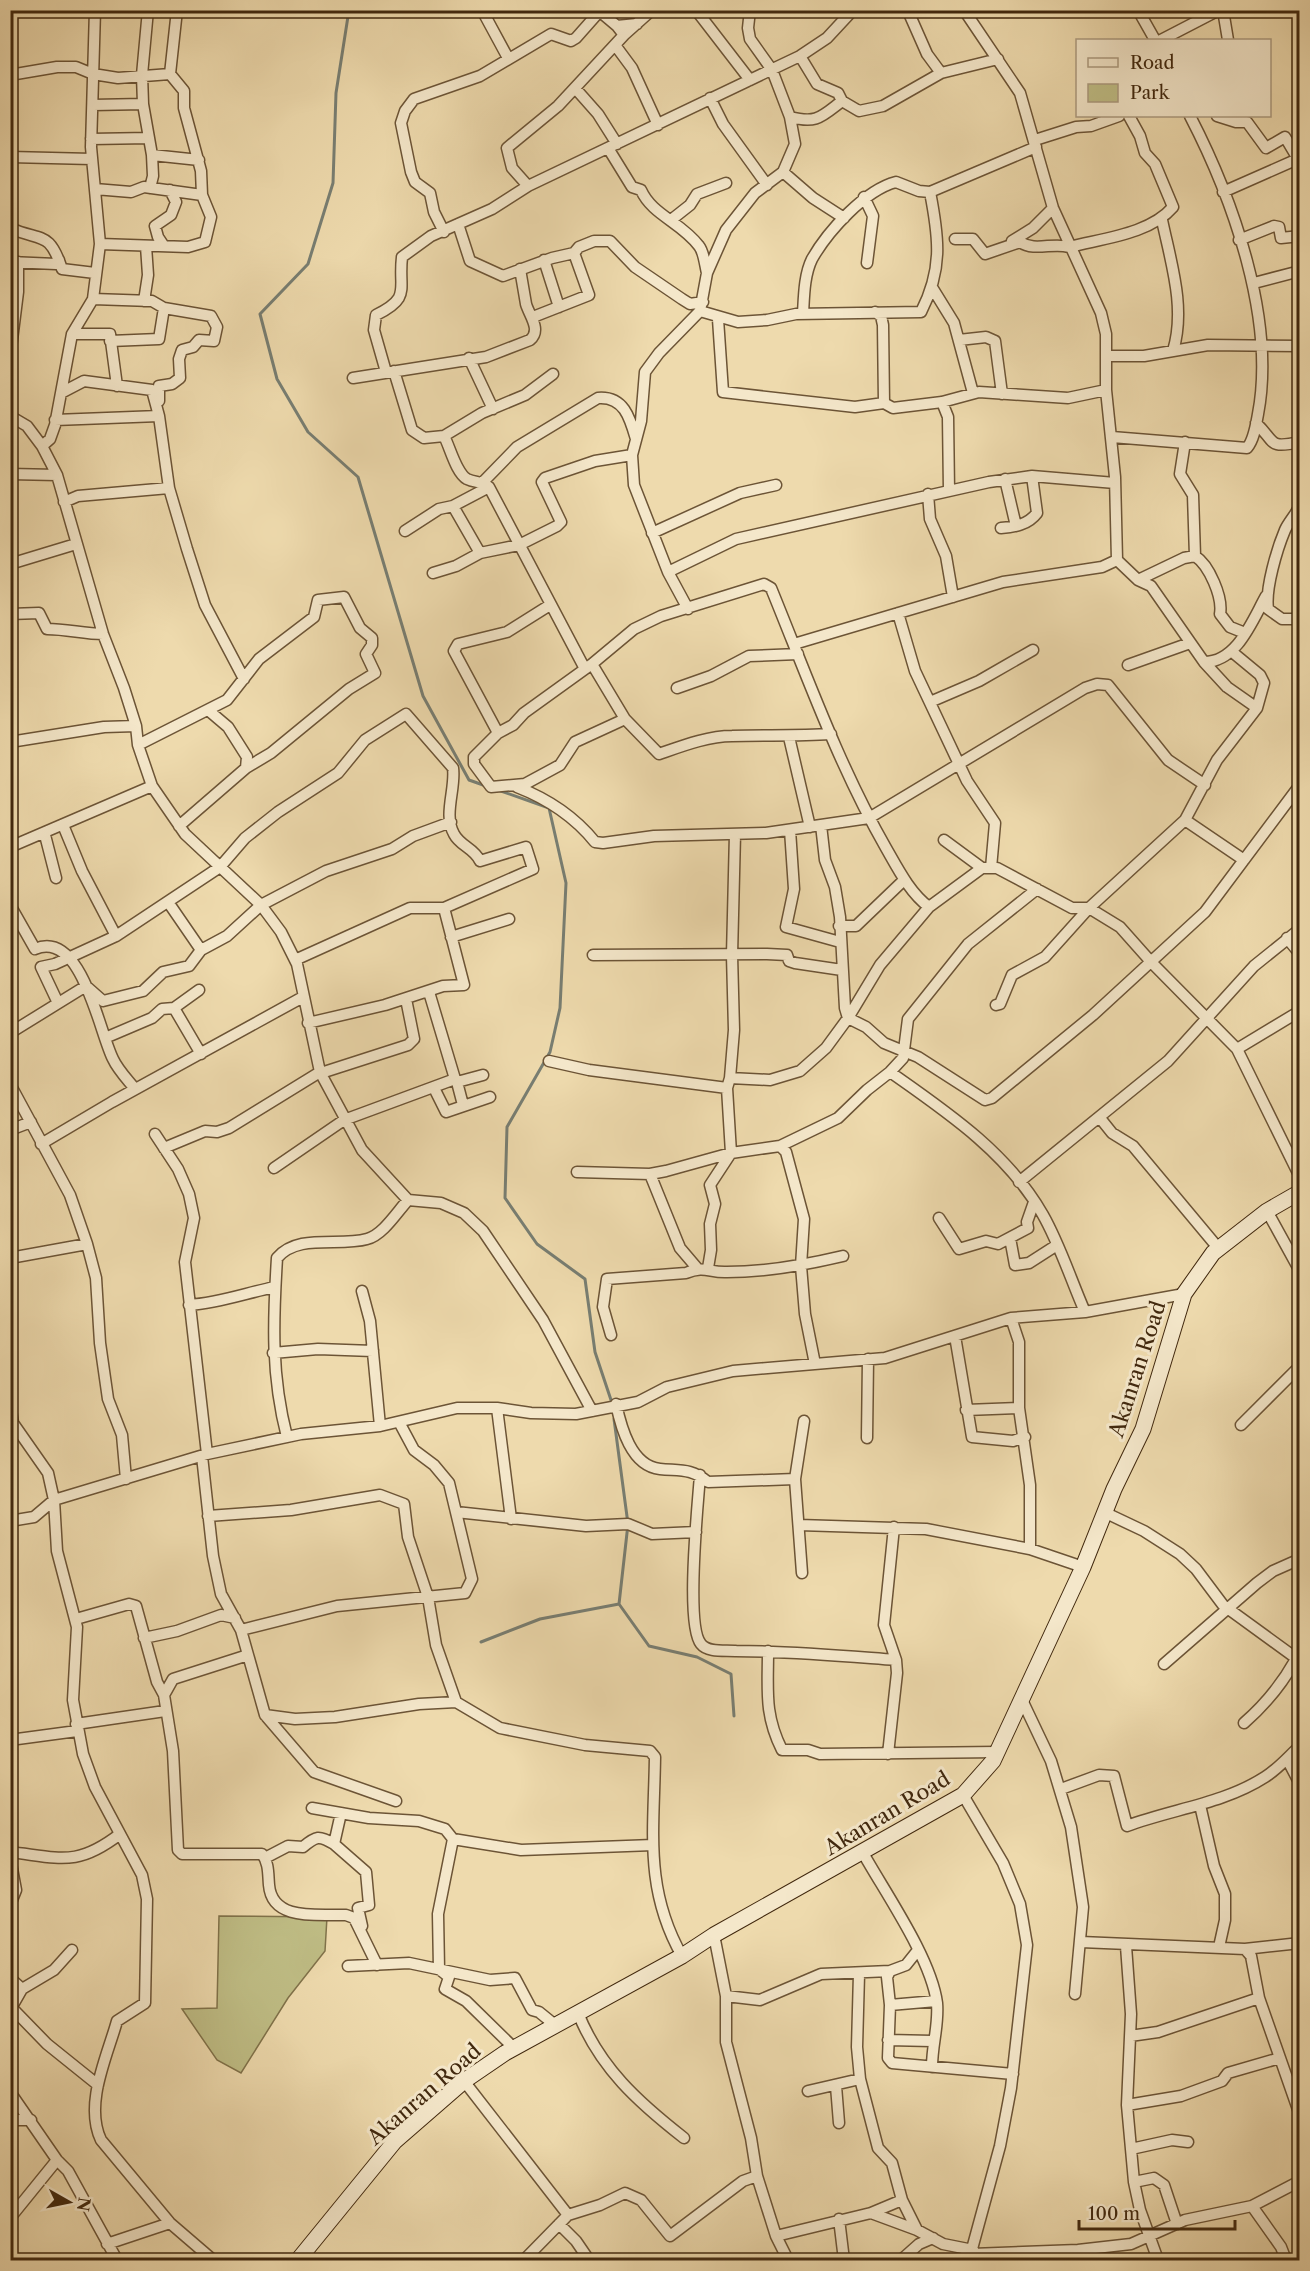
<svg xmlns="http://www.w3.org/2000/svg" width="1310" height="2271" font-family="'Libre Caslon Text',serif">
<style>
.green{fill:#bfbd85;stroke:#80724a;stroke-width:1.5}
.lines{fill:none;stroke-linecap:round;stroke-linejoin:round}
.stream{stroke:#787e72;stroke-width:3}
.minor-casing{stroke:#6c5436;stroke-width:13}
.secondary-casing{stroke:#41280e;stroke-width:17}
.minor{stroke:#f4e7ca;stroke-width:10}
.secondary{stroke:#f4e7ca;stroke-width:15}
.labels{text-anchor:middle;dominant-baseline:central;stroke-width:6;stroke-linejoin:round;paint-order:stroke}
.street-label{font-size:21px;fill:#41280e;stroke:#f4e7ca}
</style>
<rect width="100%" height="100%" fill="#eedaad"/>
<filter id="stains"><feTurbulence type="fractalNoise" baseFrequency=".00333" numOctaves="4"/><feColorMatrix values="0 0 0 0 .2 0 0 0 0 .09 0 0 0 0 .02 0 0 0 .5 -.17"/></filter>
<radialGradient id="worn" r=".72"><stop offset=".6" stop-color="#630" stop-opacity="0"/><stop offset="1" stop-color="#630" stop-opacity=".3"/></radialGradient>
<path class="green" d="M219,1916L327,1917L325,1951L288,1998L241,2073L217,2060L182,2009L217,2008Z"/>
<g class="lines">
<path class="stream" d="M349,10L336,93L333,183L308,264L260,314L277,379L308,432L358,477L423,696L469,780L486,786
M498,790L549,808L566,883L560,1008L550,1052L507,1127L505,1198L537,1244L585,1279L595,1352L612,1403
M614,1419L628,1524L619,1604L649,1646L697,1657L731,1674L734,1716
M481,1642L540,1619L619,1604"/>
<defs>
<path id="minor" d="M148,10L142,75L143,104L152,155L153,176L150,188
M482,10L508,58
M598,10L617,26
M696,10L750,80
M964,10L1020,93L1053,208L1101,313L1106,334V390L1115,477L1117,560L1138,580L1151,586L1204,662L1227,687L1257,708
M1138,10L1155,40
M1223,10L1228,40
M908,11L927,54L941,73
M624,35L617,26L637,24
M1161,40L1219,10
M615,45L632,68L658,125
M800,56L817,84L838,93L842,101L859,111L883,106L941,73L998,59
M170,74L177,10
M10,75L57,67H76L93,74L118,78L170,74L184,91V108L201,171L202,195L211,217L205,242L188,247L100,244
M575,88L598,114L617,144
M710,98L723,124L767,185
M93,105L143,104
M1217,116L1236,122H1247L1266,148L1285,137L1298,159
M790,117C817,124 821,117 842,101
M91,139L149,138
M1035,140L1076,127L1091,126L1119,116
M608,148L632,187L641,190C652,215 681,222 699,246C704,252 705,265 707,273
M152,155L199,160
M10,157L92,159
M783,172L813,198L844,218
M528,186L512,168L507,148L558,106L624,35L652,10
M95,189L131,192L144,187L202,195
M1223,192L1300,158
M864,197L873,216L867,263
M671,220L690,205L697,194L726,183
M1162,220C1171,263 1186,308 1173,351
M458,224L470,261L503,276L552,258L574,253L579,247L594,241H610L635,267L682,299L690,304L703,302
M10,228C42,242 49,230 62,269L95,273
M444,232L434,212L430,193L415,182L411,172L401,123L405,111L414,99L480,76L551,34L571,41L576,38L599,12
M955,239H973L985,254L1020,242C1035,252 1053,242 1069,247C1104,238 1150,234 1173,207L1155,164L1145,153L1140,136L1129,116
M1239,240L1274,226L1279,227L1281,238L1300,236
M1012,241L1033,228L1053,208
M164,246L158,237L155,226L171,215L176,202L170,190
M544,260L559,307
M10,262L56,264L59,260
M1254,283L1300,271
M933,289L954,323L973,393
M93,299L152,301L164,308L211,316L217,327L214,341L199,340L193,347L182,350L179,359L180,378L172,384L159,386V401
M144,301L148,275L146,246
M700,311L738,322L767,320L796,314L921,312C943,269 939,238 930,192
M875,312L881,316L883,325L884,403
M803,314C804,297 804,275 812,259C828,231 865,190 896,182L919,191L930,192L1036,147
M533,317L589,295L574,253
M718,319L723,392L855,407L884,403L893,408L942,402L979,392L1068,398L1106,390
M72,334H110L117,386
M959,340L986,337L995,341L1002,394
M110,341L159,339L164,308
M10,356L18,292V262
M1106,356H1144L1208,345L1300,346
M469,358L493,409
M394,371L412,430L424,438L444,436L482,413L525,395L553,374
M386,372L374,330L376,315C412,297 398,290 402,257L431,236L492,209L528,186L800,56L827,38L853,10
M353,378L486,357L530,340C542,330 529,315 526,304C524,292 522,281 520,269
M61,393L84,381L152,390L159,416L169,488L187,549L205,605L244,679
M942,402L948,417L949,491
M10,416L27,426L42,446L57,475L103,634L124,688L136,726L138,745L152,786L185,834L261,905L281,932L297,964L320,1072L362,1150L408,1200L441,1203L464,1213L483,1231L543,1320L592,1411
M55,420L159,416
M1256,423C1276,442 1267,449 1300,442
M444,436C450,447 456,473 467,479C475,483 482,481 489,487L585,669
M1112,437L1247,448C1254,440 1256,425 1258,414C1276,320 1233,199 1190,116
M1185,442L1180,474L1193,495L1195,556
M42,446L50,439L55,425L72,334L93,299L100,244L91,147L95,10
M10,474L57,475
M1005,479L1016,526
M483,482L517,447L598,398C624,396 630,418 636,439
M928,494L930,519L946,556L953,597
M64,502L78,496L169,488
M1300,505C1296,515 1289,521 1285,530C1277,549 1265,589 1268,609L1282,619H1300
M453,506L480,553L519,545L557,526L561,522L542,482L545,478L595,461L632,455
M1001,528C1014,527 1028,525 1037,513L1032,476
M405,531L439,509L453,506L489,487
M652,533L740,493L776,485
M10,564L76,544
M668,572L736,539L989,482L1032,476L1115,483
M433,573L456,566L480,553
M1138,580L1184,558L1195,556C1209,565 1223,597 1220,614L1230,627L1245,633
M688,609L668,572L634,485L632,455L641,421L645,372L659,353L700,311L707,273L726,230L755,193L783,172L795,144L790,117L772,70L750,39L748,28L750,10
M898,613L915,671L967,781L995,823L991,868
M10,614L39,613L47,629C67,629 84,634 103,634
M794,644L1003,582L1102,567L1117,560
M1204,662C1237,662 1252,621 1266,596
M592,664L625,719L659,754C682,746 708,736 732,736C765,735 797,736 831,734
M1128,665L1190,643
M677,688L711,676L749,656L798,654
M930,702L979,681L1033,650
M208,710L228,727L247,757L246,768
M625,719L575,742L560,765L525,784L491,787L474,764V757L498,733L513,725L524,713L592,664L634,629L661,616L764,584L771,588C807,676 839,766 886,848C898,869 910,893 929,907
M498,733L454,651L458,644L507,632L550,605
M789,737L810,827
M10,742L104,727L136,726
M138,745L227,700L259,659L314,617L318,600L344,597L360,628L372,638V645L366,654L375,673L349,689L271,753L246,768L179,826
M517,787C548,799 574,816 595,842L603,843L654,836L766,833L869,818L1085,688L1097,684L1108,685L1168,760L1205,785
M1185,820L1244,860
M63,825L82,871L116,936
M821,825L825,860L835,887L840,917L845,1008L848,1018L866,1027L884,1043L918,1057L985,1100L992,1098L1093,1015L1205,912L1300,785
M790,830L794,889L786,927L840,942
M45,835L56,878
M944,840L982,868
M10,847L152,786
M168,902L201,950
M10,905L35,949C82,929 99,1032 113,1059C118,1070 128,1080 135,1089
M839,926H856L904,880
M451,937L509,919
M1287,938L1300,954
M593,955L767,954L787,955L789,961L795,963L842,970
M429,992L455,1079
M58,1003L41,967L55,964L116,936L220,867L245,838L278,812L338,773L365,740L406,714L453,768C456,788 443,815 454,834C460,846 474,848 480,861L526,847L533,869L444,908H410L295,960
M996,1005L1000,1004L1012,975L1045,957L1089,908L1185,820L1217,760L1257,708L1264,683L1260,675L1231,651
M174,1008L201,1054
M308,1023L385,1005L443,986L464,985L444,908
M10,1033L86,986L103,1001L143,991L163,972L189,966L201,950L227,936L261,905L326,871L392,849L413,836L451,822
M105,1038L152,1018L162,1009L174,1008L199,990
M1237,1049L1300,1011
M549,1061L589,1070L727,1088
M890,1072C947,1112 1008,1153 1043,1215C1060,1245 1071,1280 1085,1312
M321,1073L408,1045L414,1039L406,999
M730,1078L770,1080L800,1071L826,1048L848,1018L880,965L929,907L982,868H997L1072,908H1089L1120,927L1152,963L1237,1049L1300,1177
M457,1082L463,1105
M10,1084L70,1195L87,1244L96,1278L100,1343L108,1399L122,1435L126,1479
M434,1088L446,1112L490,1097
M1100,1118L1112,1133L1133,1146L1219,1249
M10,1130L31,1122
M155,1134L178,1169L189,1194L194,1218L185,1262L207,1454
M41,1144L112,1102L303,997
M780,1146L786,1152L804,1219L801,1266L805,1314L815,1364
M164,1148L205,1131L217,1132L229,1128L320,1072
M274,1168L344,1120L455,1079L457,1082L483,1075
M577,1172L650,1174L666,1171L731,1153L780,1146L838,1118L867,1090L890,1072L903,1058L908,1019L968,944L1037,889
M650,1174L680,1248L697,1268
M1019,1182L1168,1061L1254,966L1300,929
M1267,1211L1300,1271
M939,1218L959,1249L986,1241L998,1244L1028,1228L1027,1222L1034,1202
M1010,1238L1015,1265L1029,1263L1057,1245
M10,1258L87,1244
M708,1268L711,1250L710,1224L715,1204L710,1185L731,1153L727,1088L730,1078L734,1030L732,955L735,834
M362,1291L370,1321L380,1426
M189,1305C219,1303 246,1293 275,1287
M1011,1318L1019,1342V1408L1030,1485V1549
M611,1335L603,1307L607,1279L686,1273C705,1265 709,1273 727,1272C766,1272 805,1265 843,1256
M955,1336L972,1437L1013,1441L1025,1437
M273,1353L318,1349L373,1351
M10,1403L13,1423L48,1473L54,1500L57,1551L77,1627L73,1700L83,1754L95,1787L142,1875L147,1899L145,2003L117,2021C107,2057 84,2104 101,2140L170,2223L213,2260
M616,1404C621,1427 631,1466 660,1469C680,1471 691,1468 708,1482L795,1479
M497,1408L511,1519
M966,1410L1019,1408
M1241,1425L1300,1366
M287,1437C271,1375 273,1322 277,1258C298,1233 339,1247 367,1239C383,1235 397,1212 408,1200
M867,1438L868,1359
M202,1456L213,1556L221,1594L241,1630L265,1715L295,1719L335,1717L419,1704L456,1702L500,1728L585,1745L650,1751L655,1757C654,1831 644,1889 682,1956
M700,1475C698,1504 685,1625 701,1644C708,1653 725,1650 736,1651C789,1651 843,1656 896,1660
M456,1512L586,1526L628,1524L652,1534L696,1532
M1106,1513L1144,1531L1180,1554L1196,1569L1223,1605L1300,1661
M208,1516L291,1510L380,1495L404,1504L408,1537L428,1597L436,1645L456,1702
M10,1521L34,1517L54,1500L207,1454L301,1434L380,1426L457,1408H497L531,1413L576,1414L638,1402L667,1387L733,1371L885,1358L1011,1318L1085,1312L1184,1294
M799,1525L926,1529L1030,1549L1083,1567
M802,1573L795,1479L804,1421
M76,1619L129,1604L136,1606L157,1682L164,1695L173,1751L178,1850L182,1854H262C269,1863 268,1874 269,1885C272,1922 319,1914 346,1915L354,1918L377,1965
M241,1630L337,1606L465,1593L472,1579L449,1483L434,1465L414,1450L399,1422
M144,1638L177,1631L221,1615L235,1618
M768,1651C768,1690 764,1714 782,1750H808L820,1754L998,1752
M1164,1664L1257,1583L1273,1571L1300,1559
M164,1695L173,1679L248,1655
M1022,1700L1051,1761L1071,1827L1083,1907L1075,1994
M265,1715L314,1772L396,1801
M1244,1723C1266,1704 1282,1684 1296,1659
M76,1724L165,1711
M10,1740L77,1731
M888,1754L897,1673L896,1660L884,1625L894,1527
M1287,1759L1300,1784
M1061,1789L1099,1775L1114,1776L1127,1826C1172,1809 1223,1804 1265,1777C1278,1769 1288,1757 1300,1746
M963,1795L1003,1863L1020,1904L1027,1945L1011,2088L1000,2146L969,2260
M1200,1805L1214,1866L1225,1894V1920L1219,1947
M312,1808L369,1818L419,1821L445,1829L453,1839L521,1850L653,1845
M341,1813L334,1844L366,1872L369,1905L358,1908L362,1926
M453,1839L438,1914L439,1969L449,1977L445,1989L466,2001L514,2048
M10,1852C61,1858 77,1867 120,1834
M863,1853C886,1894 931,1958 937,2003C939,2025 932,2044 932,2067
M10,1858L16,1890L10,1905
M265,1858L288,1846L303,1847C316,1836 319,1835 334,1844
M714,1935L726,1996V2042L751,2138L757,2176L776,2236L788,2260
M1081,1942L1245,1949L1300,1943
M1126,1946L1131,2014L1127,2105L1134,2182L1140,2210L1158,2260
M1245,1949L1251,1956L1259,1998L1300,2115
M348,1966L409,1963L490,1980L515,1978L532,2010L539,2012L555,2025
M890,1971L887,1977L890,2005L888,2058L892,2063L1013,2074
M859,1974L857,2047L860,2079L878,2148L892,2163L902,2200L917,2230
M10,1978L22,1989
M726,1996L760,2000L821,1974L890,1971L906,1965L918,1950
M890,2005L936,2001
M12,2008L47,2044L98,2085
M10,2010L22,1989L54,1970L72,1950
M578,2013C600,2068 638,2102 684,2138
M1130,2036L1158,2032L1259,1998
M888,2040L932,2041
M464,2081L568,2215
M836,2086L839,2123
M808,2091L860,2079
M10,2092L57,2160L68,2171L117,2260
M1127,2105L1181,2096L1222,2081L1228,2073L1280,2058
M10,2120H31
M1131,2149L1172,2140L1188,2142
M1134,2182L1154,2178L1164,2185L1177,2224
M1252,2206L1281,2247L1286,2260
M871,2213L917,2230L943,2244L973,2250
M10,2218L57,2160
M839,2219L844,2260
M559,2224L576,2241L589,2260
M776,2236L871,2213L902,2200
M107,2244L170,2223
M972,2254L1078,2250L1131,2244L1185,2220L1252,2206L1300,2181
M524,2260L568,2215L600,2205L625,2193L641,2200L670,2236L743,2181L757,2176
M901,2260L919,2244L933,2238"/>
<path id="secondary" d="M298,2260L395,2141L464,2081L505,2053L682,1956L714,1935L963,1795L993,1761L1083,1567L1114,1489L1143,1429L1184,1294L1213,1253L1267,1211L1300,1192"/>
</defs>
<use href="#minor" class="minor-casing"/>
<use href="#secondary" class="secondary-casing"/>
<use href="#minor" class="minor"/>
<use href="#secondary" class="secondary"/>
</g>
<g class="labels">
<g class="street-label">
<text transform="translate(1137 1369) rotate(-72)">Akanran Road</text>
<text transform="translate(887 1813) rotate(-31)">Akanran Road</text>
<text transform="translate(424 2094) rotate(-41)">Akanran Road</text>
</g>
</g>
<rect width="1310" height="2271" fill="none" stroke="#eedaad" stroke-width="36"/>
<rect x="12" y="12" width="1286" height="2247" fill="none" stroke="#41280e" stroke-width="3"/>
<rect x="18" y="18" width="1274" height="2235" fill="none" stroke="#41280e" stroke-width="1.5"/>
<rect x="1076" y="39" width="195" height="78" fill="#f4e7ca" stroke="#ac9b7f" stroke-width="1.5"/>
<rect x="1088" y="58" width="30" height="9" fill="#f4e7ca" stroke="#ac9b7f" stroke-width="1.5"/>
<text x="1130" y="69" font-size="18" fill="#41280e">Road</text>
<rect x="1088" y="84" width="30" height="18" fill="#bfbd85" stroke="#ac9b7f" stroke-width="1.5"/>
<text x="1130" y="99" font-size="18" fill="#41280e">Park</text>
<g transform="translate(69 2202) rotate(99)" stroke="#f4e7ca" stroke-width="4.5" paint-order="stroke">
<path d="M0-4.5L10 22L0 15L-10 22Z" fill="#41280e"/>
<text y="-9" font-size="16" font-weight="bold" text-anchor="middle" fill="#41280e">N</text>
</g>
<path d="M1079 2220v9h156v-9" fill="none" stroke="#41280e" stroke-width="3"/>
<text x="1088" y="2220" font-size="18" fill="#41280e" stroke="#f4e7ca" stroke-width="4.5" paint-order="stroke">100 m</text>
<rect width="100%" height="100%" filter="url(#stains)"/>
<rect width="100%" height="100%" fill="url(#worn)"/>
</svg>
